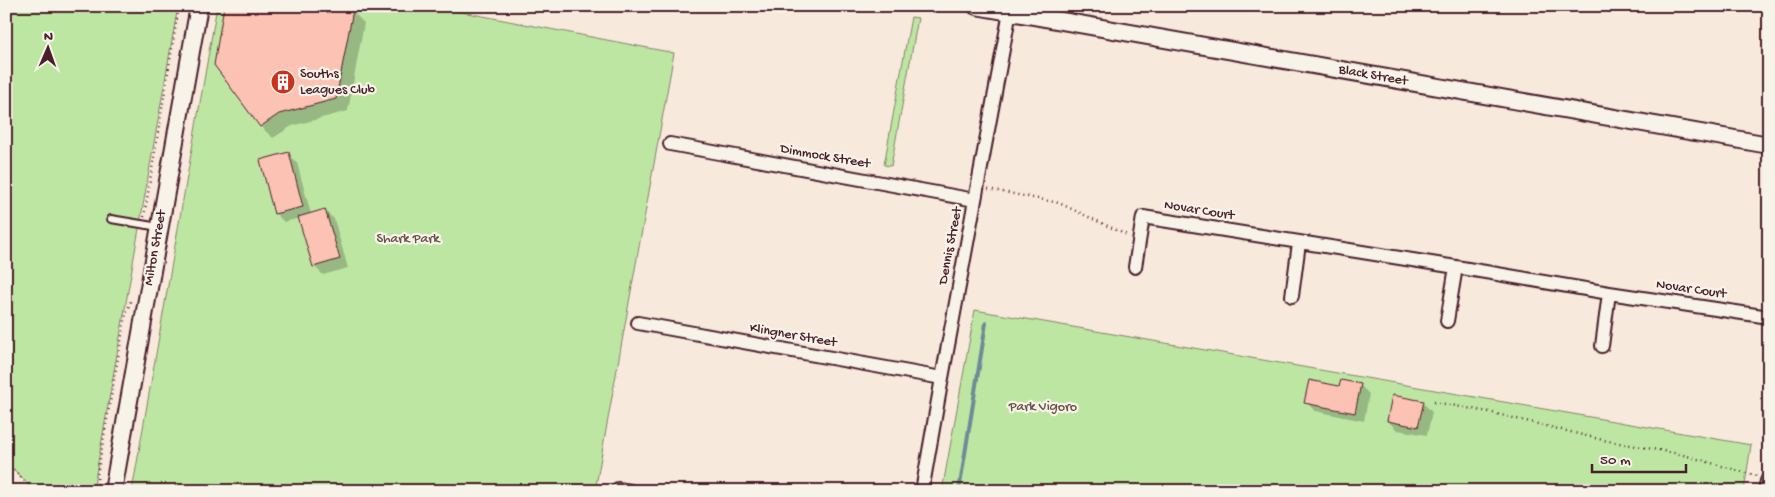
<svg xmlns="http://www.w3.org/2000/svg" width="1775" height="497" font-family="'Gochi Hand',sans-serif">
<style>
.green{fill:#bde6a3;stroke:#848267}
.shadow{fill:#0003}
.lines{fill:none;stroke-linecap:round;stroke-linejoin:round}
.stream{stroke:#6c8b96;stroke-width:4}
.building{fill:#fcc2b3;stroke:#4a1f2b}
.service-casing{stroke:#4a1f2b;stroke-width:10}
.minor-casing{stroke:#4a1f2b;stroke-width:16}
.tertiary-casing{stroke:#4a1f2b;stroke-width:20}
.path{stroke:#4a1f2b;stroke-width:2.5;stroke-dasharray:1 4;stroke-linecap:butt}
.service{stroke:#f7f3e8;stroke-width:6}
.minor{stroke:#f7f3e8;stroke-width:12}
.tertiary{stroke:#f7f3e8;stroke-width:16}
.labels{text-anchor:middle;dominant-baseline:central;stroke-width:4.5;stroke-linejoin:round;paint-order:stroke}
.poi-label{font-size:14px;fill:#4a1f2b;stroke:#f7f3e8;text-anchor:start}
.street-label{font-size:14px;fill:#4a1f2b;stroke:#f7f3e8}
.park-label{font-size:14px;fill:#675149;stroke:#f7f3e8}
</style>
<rect width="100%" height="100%" fill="#f8e9dd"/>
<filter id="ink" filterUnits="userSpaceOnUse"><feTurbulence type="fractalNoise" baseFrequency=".02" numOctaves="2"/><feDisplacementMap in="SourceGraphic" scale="10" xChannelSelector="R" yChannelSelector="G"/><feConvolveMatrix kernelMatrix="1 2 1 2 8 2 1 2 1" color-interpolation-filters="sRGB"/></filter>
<g filter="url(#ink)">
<path class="green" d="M6,6H178L93,491H36L6,462Z
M217,6H431L674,53L595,491H132Z
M911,17L918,18L891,166L884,165Z
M975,310L1751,445L1744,491H942Z"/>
<path class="shadow" d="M352,11L364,23L348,111L292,126L273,138L261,127L216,64Z
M288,154L297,163L311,214L324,210L334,219L348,268L323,275L314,266L300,218L284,222L275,213Z
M1360,385L1369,394L1364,421L1315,411L1306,402L1340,388Z
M1423,403L1432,412L1427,435L1397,430L1388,421Z"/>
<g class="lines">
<path class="stream" d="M959,491L986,323"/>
</g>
<path class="building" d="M224,6H332L353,10L336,99L279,114L260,127L214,65Z
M289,152L303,207L274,214L260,160Z
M325,209L340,259L313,267L298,217Z
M1309,380L1339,386L1341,380L1361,384L1355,413L1304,403Z
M1392,395L1424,401L1418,427L1387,421Z"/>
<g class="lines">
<defs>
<path id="service" d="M111,219L159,227"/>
<path id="minor" d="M670,144L975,200
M1135,267L1143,217L1456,267L1609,293L1769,317
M1292,296L1299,243
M1447,321L1456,267
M638,323L942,378
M1602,346L1609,293
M618,491V489L630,491
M922,491L942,378L1011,6"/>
<path id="tertiary" d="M976,6L1769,145
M113,491L199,6
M1767,491L1769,481"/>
</defs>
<use href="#service" class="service-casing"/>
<use href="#minor" class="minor-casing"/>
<use href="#tertiary" class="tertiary-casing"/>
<path class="path" d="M988,189L1059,203L1129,236
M144,217L179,6
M1434,402L1489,412L1603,440L1680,454L1757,476
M6,463L35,491
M98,489L97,475L126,313L131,301"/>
<use href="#service" class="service"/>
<use href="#minor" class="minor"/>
<use href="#tertiary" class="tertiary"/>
</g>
</g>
<defs>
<symbol id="building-disc" viewBox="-11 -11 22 22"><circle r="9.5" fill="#c8321e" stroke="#f7f3e8"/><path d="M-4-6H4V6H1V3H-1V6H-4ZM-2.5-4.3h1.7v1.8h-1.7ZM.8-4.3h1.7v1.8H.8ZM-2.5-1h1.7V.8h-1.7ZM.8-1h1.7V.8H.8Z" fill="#fff"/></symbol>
</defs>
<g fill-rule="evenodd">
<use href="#building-disc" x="269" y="68" width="28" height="28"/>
</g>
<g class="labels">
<g class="poi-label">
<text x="300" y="74">Souths<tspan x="300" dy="16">Leagues Club</tspan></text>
</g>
<g class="street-label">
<text transform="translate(1373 76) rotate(10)">Black Street</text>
<text transform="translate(825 157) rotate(10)">Dimmock Street</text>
<text transform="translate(1199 211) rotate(9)">Novar Court</text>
<text transform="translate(951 246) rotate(-79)">Dennis Street</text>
<text transform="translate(156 248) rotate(-80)">Milton Street</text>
<text transform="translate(1691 290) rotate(8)">Novar Court</text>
<text transform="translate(793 336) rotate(10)">Klingner Street</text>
</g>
<g class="park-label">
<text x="408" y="239">Shark Park</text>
<text x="1043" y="407">Park Vigoro</text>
</g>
</g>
<rect width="1775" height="497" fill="none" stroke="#f7f3e8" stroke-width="25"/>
<rect x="12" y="12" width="1750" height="472" fill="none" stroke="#4a1f2b" stroke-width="2" filter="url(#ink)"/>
<g transform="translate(48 48) rotate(2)" stroke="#f7f3e8" stroke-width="4" paint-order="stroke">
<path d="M0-4L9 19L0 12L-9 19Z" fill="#4a1f2b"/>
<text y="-8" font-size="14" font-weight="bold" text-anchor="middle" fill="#4a1f2b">N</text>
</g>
<path d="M1592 464v8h94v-8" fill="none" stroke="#4a1f2b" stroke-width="2.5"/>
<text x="1600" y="464" font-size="15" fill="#4a1f2b" stroke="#f7f3e8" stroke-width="4" paint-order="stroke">50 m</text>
</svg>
